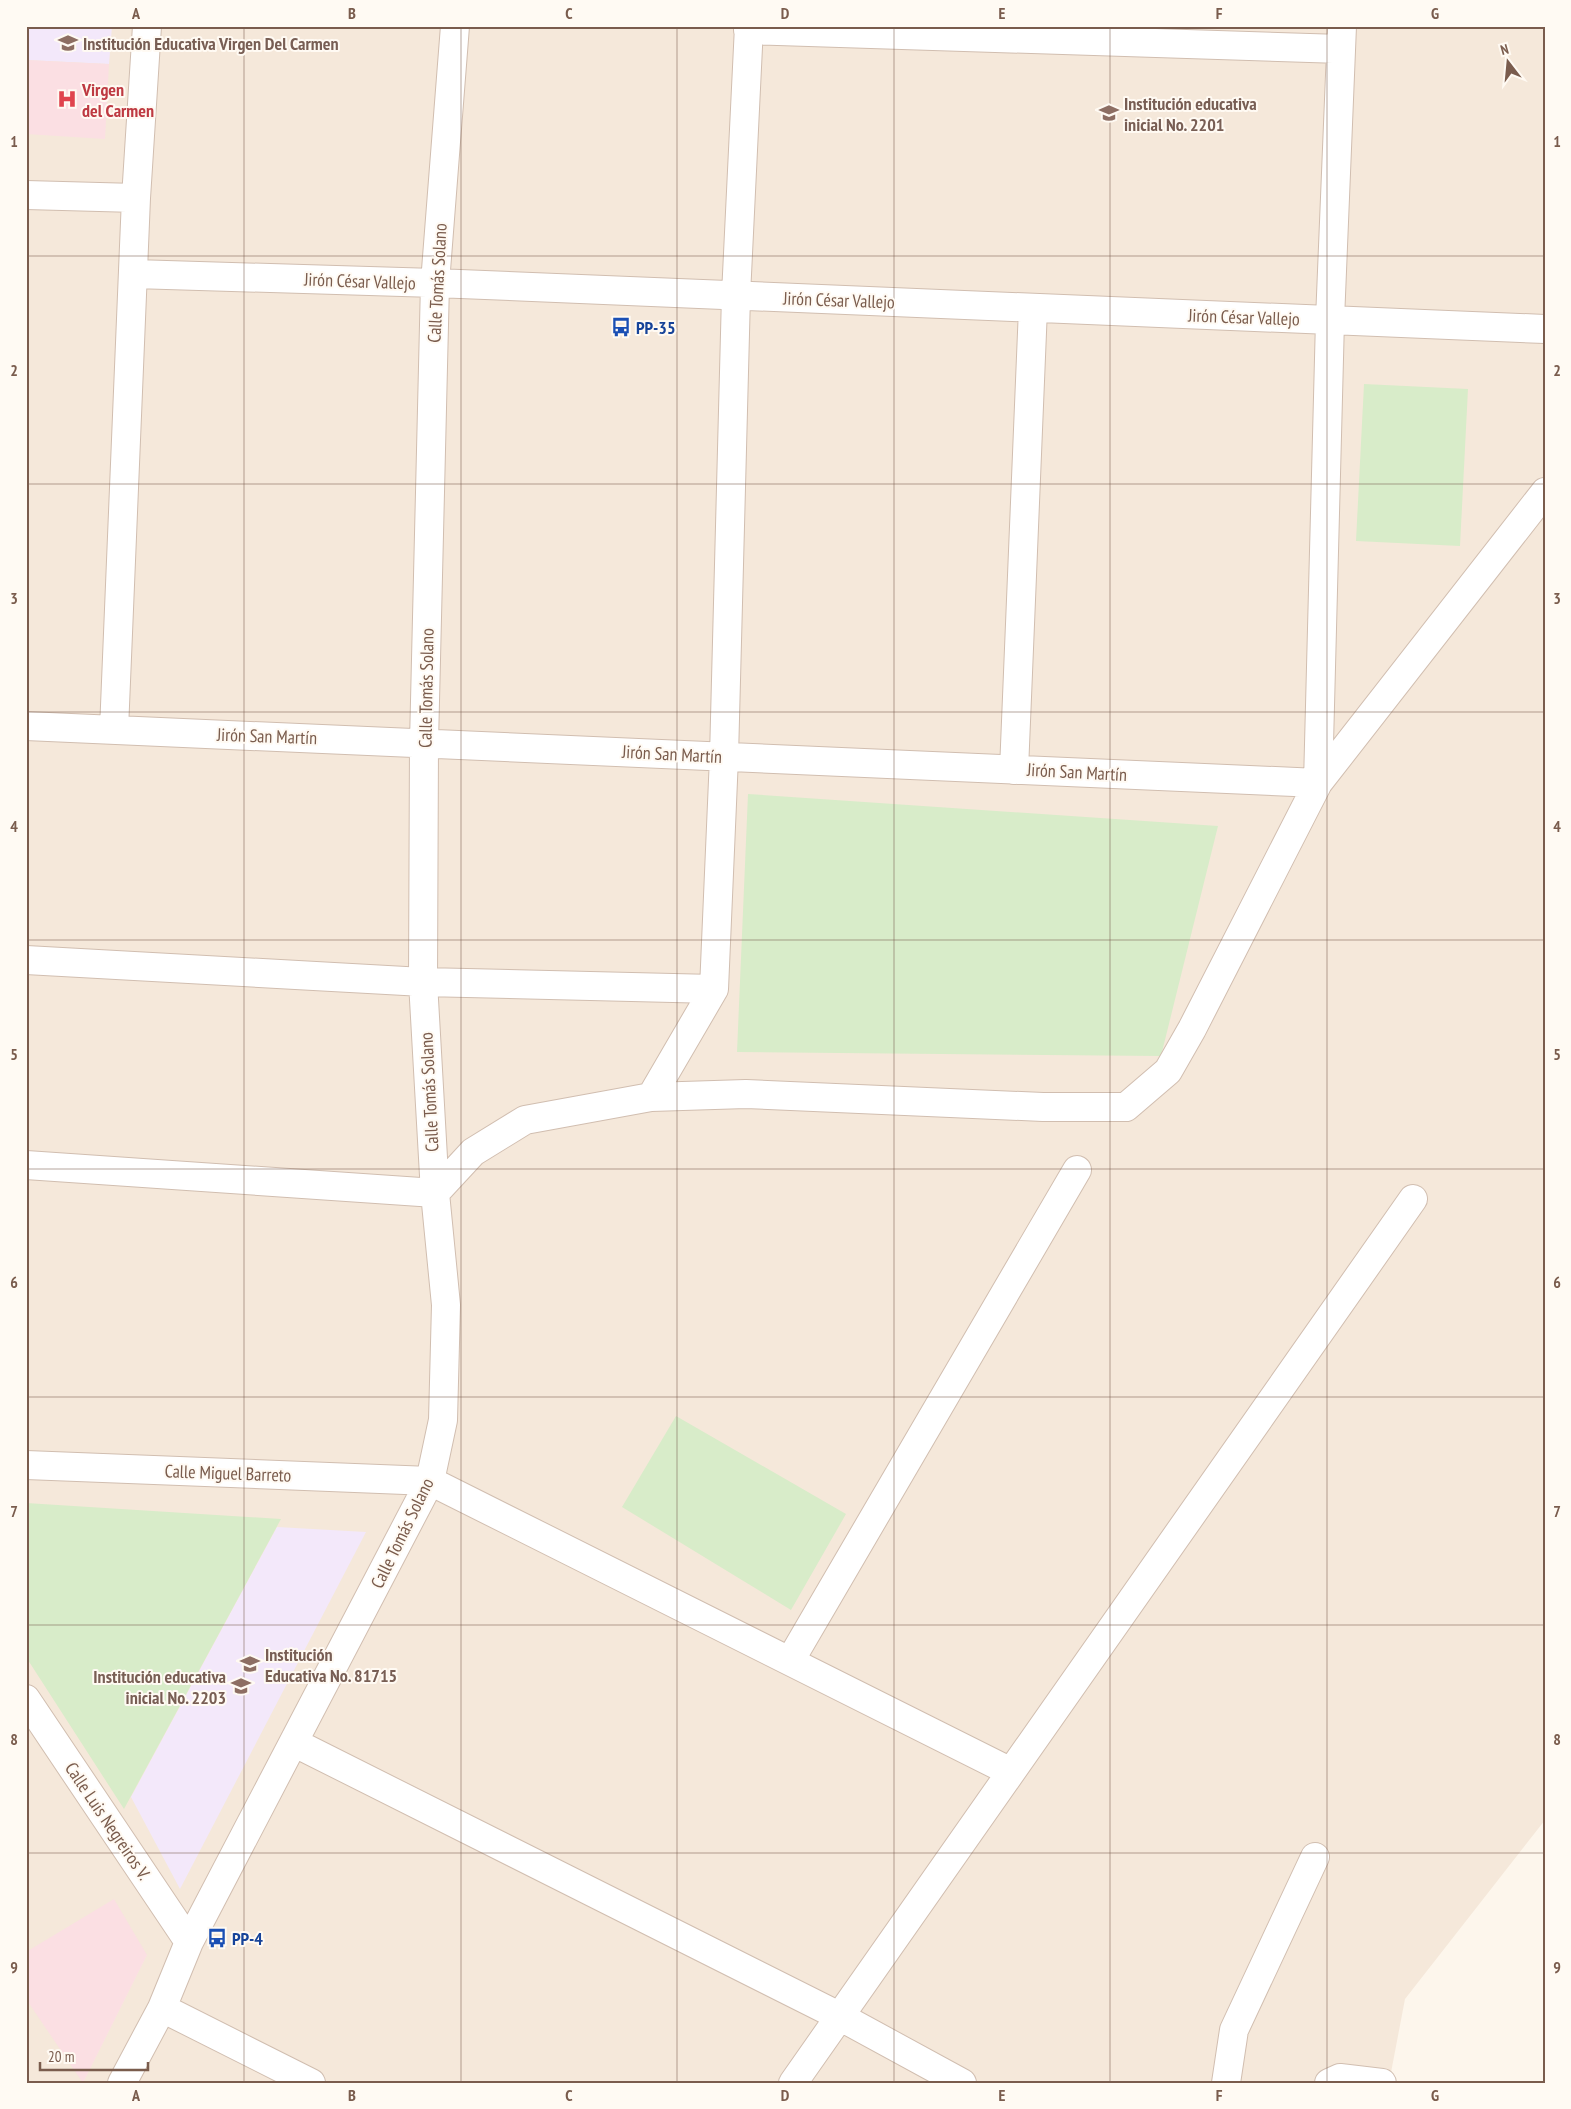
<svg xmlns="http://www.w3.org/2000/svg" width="1571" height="2109" font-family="'PT Sans Narrow',sans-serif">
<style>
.residential{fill:#f5e8da}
.education{fill:#f3e8fa}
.medical{fill:#fbdfe3}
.green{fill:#d8ecc9}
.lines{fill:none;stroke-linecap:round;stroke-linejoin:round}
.minor-casing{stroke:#d1beb0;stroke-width:30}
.minor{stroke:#fff;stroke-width:28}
.grid{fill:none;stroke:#7a5c4d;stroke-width:1;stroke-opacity:0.55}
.labels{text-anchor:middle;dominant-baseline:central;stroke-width:4;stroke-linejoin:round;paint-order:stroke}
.education-label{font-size:18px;font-weight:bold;fill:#785e54;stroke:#fffaf3;text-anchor:start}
.health-label{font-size:18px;font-weight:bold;fill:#be3a42;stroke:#fffaf3;text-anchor:start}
.street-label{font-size:18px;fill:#7a5c4d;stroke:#fffaf3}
.transit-label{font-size:18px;font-weight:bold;fill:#164399;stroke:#fffaf3;text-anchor:start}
.neatline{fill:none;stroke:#7a5c4d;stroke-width:2}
.grid-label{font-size:16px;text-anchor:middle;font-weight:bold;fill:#7a5c4d}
</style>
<rect width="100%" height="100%" fill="#fdf6ec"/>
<path class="residential" d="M26,26H1545V1820L1405,1999L1389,2083H26Z"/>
<path class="education" d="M26,26H112L109,64L26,60Z
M277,1527L366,1532L180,1889L131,1797Z"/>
<path class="medical" d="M26,60L109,64L105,139L26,134Z
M114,1899L147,1955L83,2083L26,1999V1952Z"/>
<path class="green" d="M1364,384L1468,389L1460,546L1356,541Z
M748,794L1218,826L1161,1056L737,1052Z
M676,1416L846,1514L791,1610L622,1507Z
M26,1503L281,1519L124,1809L26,1657Z"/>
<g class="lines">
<defs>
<path id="minor" d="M748,30L1341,49
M26,195L136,198
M134,274L435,283L1545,329
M26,726L1318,783L1330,320L1342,26
M114,730L136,198L147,26
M1014,770L1033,308
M26,960L423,982L714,989
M651,1097L714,989L724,757L736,295L749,26
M26,1165L435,1193
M435,1193L473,1152L525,1120L651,1097L746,1094L1043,1107H1126L1168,1071L1192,1029L1318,783L1545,492
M26,1465L430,1481L1009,1771
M790,1661L1077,1170
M26,1699L189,1942
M295,1743L839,2016L962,2083
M162,2008L311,2083
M122,2083L162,2008L189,1942L430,1481L443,1420L446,1305L435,1193L423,982L424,743L435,283L455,26
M793,2083L1413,1199
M1226,2083L1234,2030L1315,1857
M1329,2083L1340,2078L1382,2083"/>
</defs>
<use href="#minor" class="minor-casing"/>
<use href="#minor" class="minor"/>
</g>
<path class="grid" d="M244,26V2083M461,26V2083M677,26V2083M894,26V2083M1110,26V2083M1327,26V2083M26,256H1545M26,484H1545M26,712H1545M26,940H1545M26,1169H1545M26,1397H1545M26,1625H1545M26,1853H1545"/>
<defs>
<symbol id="school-bare" viewBox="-9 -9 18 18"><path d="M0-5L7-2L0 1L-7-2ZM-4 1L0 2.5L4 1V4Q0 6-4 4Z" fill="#8d6e63" stroke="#fffaf3" stroke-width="2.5" paint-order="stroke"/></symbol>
<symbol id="hospital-bare" viewBox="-9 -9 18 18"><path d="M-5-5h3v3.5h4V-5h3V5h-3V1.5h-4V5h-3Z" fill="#e0444e" stroke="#fffaf3" stroke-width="2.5" paint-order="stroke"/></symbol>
<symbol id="bus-bare" viewBox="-9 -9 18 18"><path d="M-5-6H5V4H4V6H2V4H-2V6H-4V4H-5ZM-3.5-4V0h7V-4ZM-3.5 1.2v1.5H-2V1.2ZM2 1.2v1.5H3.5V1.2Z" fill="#1a4fb4" stroke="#fffaf3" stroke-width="2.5" paint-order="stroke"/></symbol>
</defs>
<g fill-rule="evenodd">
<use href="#school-bare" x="54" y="29" width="28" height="28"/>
<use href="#hospital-bare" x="53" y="85" width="28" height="28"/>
<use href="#school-bare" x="1095" y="99" width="28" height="28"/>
<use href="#bus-bare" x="607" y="313" width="28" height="28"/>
<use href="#school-bare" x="236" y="1650" width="28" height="28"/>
<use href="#school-bare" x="227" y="1672" width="28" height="28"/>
<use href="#bus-bare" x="203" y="1924" width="28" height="28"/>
</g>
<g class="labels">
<g class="education-label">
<text x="83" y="43">Institución Educativa Virgen Del Carmen</text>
<text x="1124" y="103">Institución educativa<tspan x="1124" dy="21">inicial No. 2201</tspan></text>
<text x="265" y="1654">Institución<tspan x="265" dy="21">Educativa No. 81715</tspan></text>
<text x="226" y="1676" text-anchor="end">Institución educativa<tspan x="226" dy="21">inicial No. 2203</tspan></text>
</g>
<g class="health-label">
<text x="82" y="89">Virgen<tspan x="82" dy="21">del Carmen</tspan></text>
</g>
<g class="street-label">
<text transform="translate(360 281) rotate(2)">Jirón César Vallejo</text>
<text transform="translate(437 283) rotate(-87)">Calle Tomás Solano</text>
<text transform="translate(839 300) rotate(2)">Jirón César Vallejo</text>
<text transform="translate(1244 317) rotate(2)">Jirón César Vallejo</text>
<text transform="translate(426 688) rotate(-89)">Calle Tomás Solano</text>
<text transform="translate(267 736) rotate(2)">Jirón San Martín</text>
<text transform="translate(672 754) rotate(3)">Jirón San Martín</text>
<text transform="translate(1077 772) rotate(3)">Jirón San Martín</text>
<text transform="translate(429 1092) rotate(-93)">Calle Tomás Solano</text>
<text transform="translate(228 1473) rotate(2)">Calle Miguel Barreto</text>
<text transform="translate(402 1533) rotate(-64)">Calle Tomás Solano</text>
<text transform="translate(108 1821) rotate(56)">Calle Luis Negreiros V.</text>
</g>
<g class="transit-label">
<text x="636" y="327">PP-35</text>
<text x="232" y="1938">PP-4</text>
</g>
</g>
<rect width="1571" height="2109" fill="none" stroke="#fffaf3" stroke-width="55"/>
<g transform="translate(1508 62) rotate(344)" stroke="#fffaf3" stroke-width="4" paint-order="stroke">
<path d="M0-4L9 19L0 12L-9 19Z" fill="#7a5c4d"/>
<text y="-8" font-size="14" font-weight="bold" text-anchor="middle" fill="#7a5c4d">N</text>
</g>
<path d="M40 2062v8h108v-8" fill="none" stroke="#7a5c4d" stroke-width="2.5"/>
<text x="48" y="2062" font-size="15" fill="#7a5c4d" stroke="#fffaf3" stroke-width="4" paint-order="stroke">20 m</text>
<rect x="28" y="28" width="1516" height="2054" class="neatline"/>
<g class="grid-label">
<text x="136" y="19">A</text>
<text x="352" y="19">B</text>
<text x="569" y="19">C</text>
<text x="785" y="19">D</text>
<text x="1002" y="19">E</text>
<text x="1219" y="19">F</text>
<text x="1435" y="19">G</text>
<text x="14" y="147">1</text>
<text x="1557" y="147">1</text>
<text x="14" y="376">2</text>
<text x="1557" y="376">2</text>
<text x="14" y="604">3</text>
<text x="1557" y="604">3</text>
<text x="14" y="832">4</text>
<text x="1557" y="832">4</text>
<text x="14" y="1060">5</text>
<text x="1557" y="1060">5</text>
<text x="14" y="1288">6</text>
<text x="1557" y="1288">6</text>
<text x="14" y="1517">7</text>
<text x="1557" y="1517">7</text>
<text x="14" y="1745">8</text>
<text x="1557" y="1745">8</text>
<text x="14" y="1973">9</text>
<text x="1557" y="1973">9</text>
<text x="136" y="2101">A</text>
<text x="352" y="2101">B</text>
<text x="569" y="2101">C</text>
<text x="785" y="2101">D</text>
<text x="1002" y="2101">E</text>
<text x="1219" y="2101">F</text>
<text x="1435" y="2101">G</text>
</g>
</svg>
